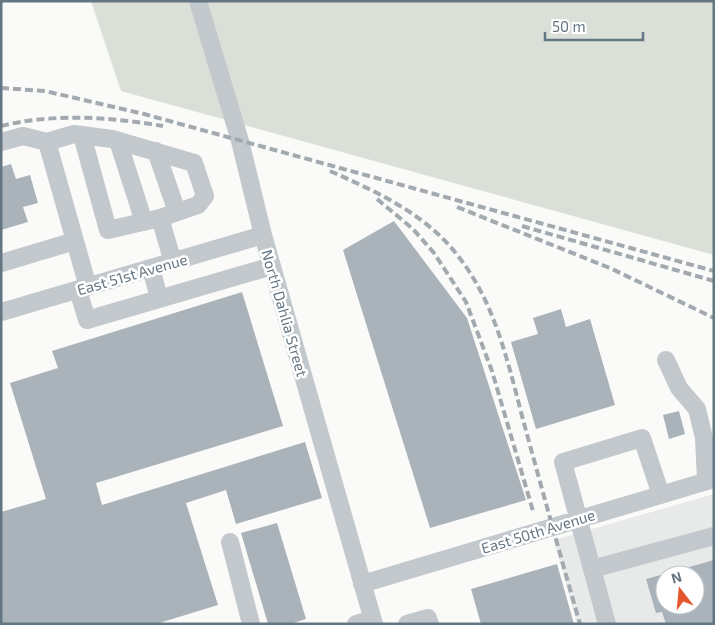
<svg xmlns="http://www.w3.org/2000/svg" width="715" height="625" font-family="'Exo 2',sans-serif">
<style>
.built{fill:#e8e9e9;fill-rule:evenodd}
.green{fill:#dadfd7}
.building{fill:#aab3b9;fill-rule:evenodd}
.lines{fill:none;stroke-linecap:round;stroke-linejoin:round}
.minor{stroke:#c3c8cc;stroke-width:18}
.rail{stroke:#a2aab0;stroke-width:4;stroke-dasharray:8 4;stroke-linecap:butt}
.labels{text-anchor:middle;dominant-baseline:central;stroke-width:5;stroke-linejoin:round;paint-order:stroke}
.street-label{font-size:15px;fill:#657683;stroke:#fff}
</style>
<rect width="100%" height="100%" fill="#fafaf8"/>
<path class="built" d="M714,494V624H577L554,540ZM665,575H695V605H665Z"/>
<path class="green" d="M91,1H714V255L121,91Z"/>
<path class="building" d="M11,164L16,179L30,175L38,203L23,207L28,222L1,230V167Z
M394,221L467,318L526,500L430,528L343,250Z
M242,292L283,426L96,483L102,505L305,442L322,498L236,524L226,490L186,503L218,605L156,624H1V512L46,499L10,383L58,368L52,351Z
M561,309L566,327L590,319L615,405L536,429L511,342L538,334L533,318Z
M679,411L685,434L669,439L663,415Z
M277,523L306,619L290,624H268L241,533Z
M714,560V624H666L662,612L656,613L646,579ZM665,575H695V605H665Z
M557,564L574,624H481L471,589Z"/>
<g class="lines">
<path class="minor" d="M198,1L240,141L263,235L374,624
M82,135L108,230L160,218
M118,141L144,222
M1,142L23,136L47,142
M156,151L177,212
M1,263L75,241
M151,268L159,298
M88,287L47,142L74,134L112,139L194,163L205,196L198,205L160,218L173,262
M78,290L87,320L272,266
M1,312L263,235
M666,360L679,388L697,409L704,438L706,481
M230,542L251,624
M592,569L714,536
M362,584L714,479
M356,624L372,619
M407,624L428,618L430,624
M607,624L563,462L642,438L661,495"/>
<path class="rail" d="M1,88L45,91L144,114L714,271
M1,126C54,113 109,117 163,126
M330,171C377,192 426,214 458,256C497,305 509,368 525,427C543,493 561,558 580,624
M377,199L413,229L434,253L466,302L492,371L533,511
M457,207L610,268L714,318
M522,226L714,281"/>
</g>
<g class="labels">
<g class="street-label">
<text transform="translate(132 274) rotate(-16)">East 51st Avenue</text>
<text transform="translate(285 313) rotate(74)">North Dahlia Street</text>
<text transform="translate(538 531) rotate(-17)">East 50th Avenue</text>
</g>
</g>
<rect width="715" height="625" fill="none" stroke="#657683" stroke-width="5"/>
<g transform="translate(680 590) rotate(344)"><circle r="24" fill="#ffffff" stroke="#c1c8cd"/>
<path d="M0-4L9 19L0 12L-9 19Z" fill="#e4572e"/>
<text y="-8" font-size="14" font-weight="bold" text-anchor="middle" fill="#657683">N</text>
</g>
<path d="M545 32v8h98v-8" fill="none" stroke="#657683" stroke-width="2.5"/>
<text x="552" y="32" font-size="15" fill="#657683" stroke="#ffffff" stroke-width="4" paint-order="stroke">50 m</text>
</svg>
